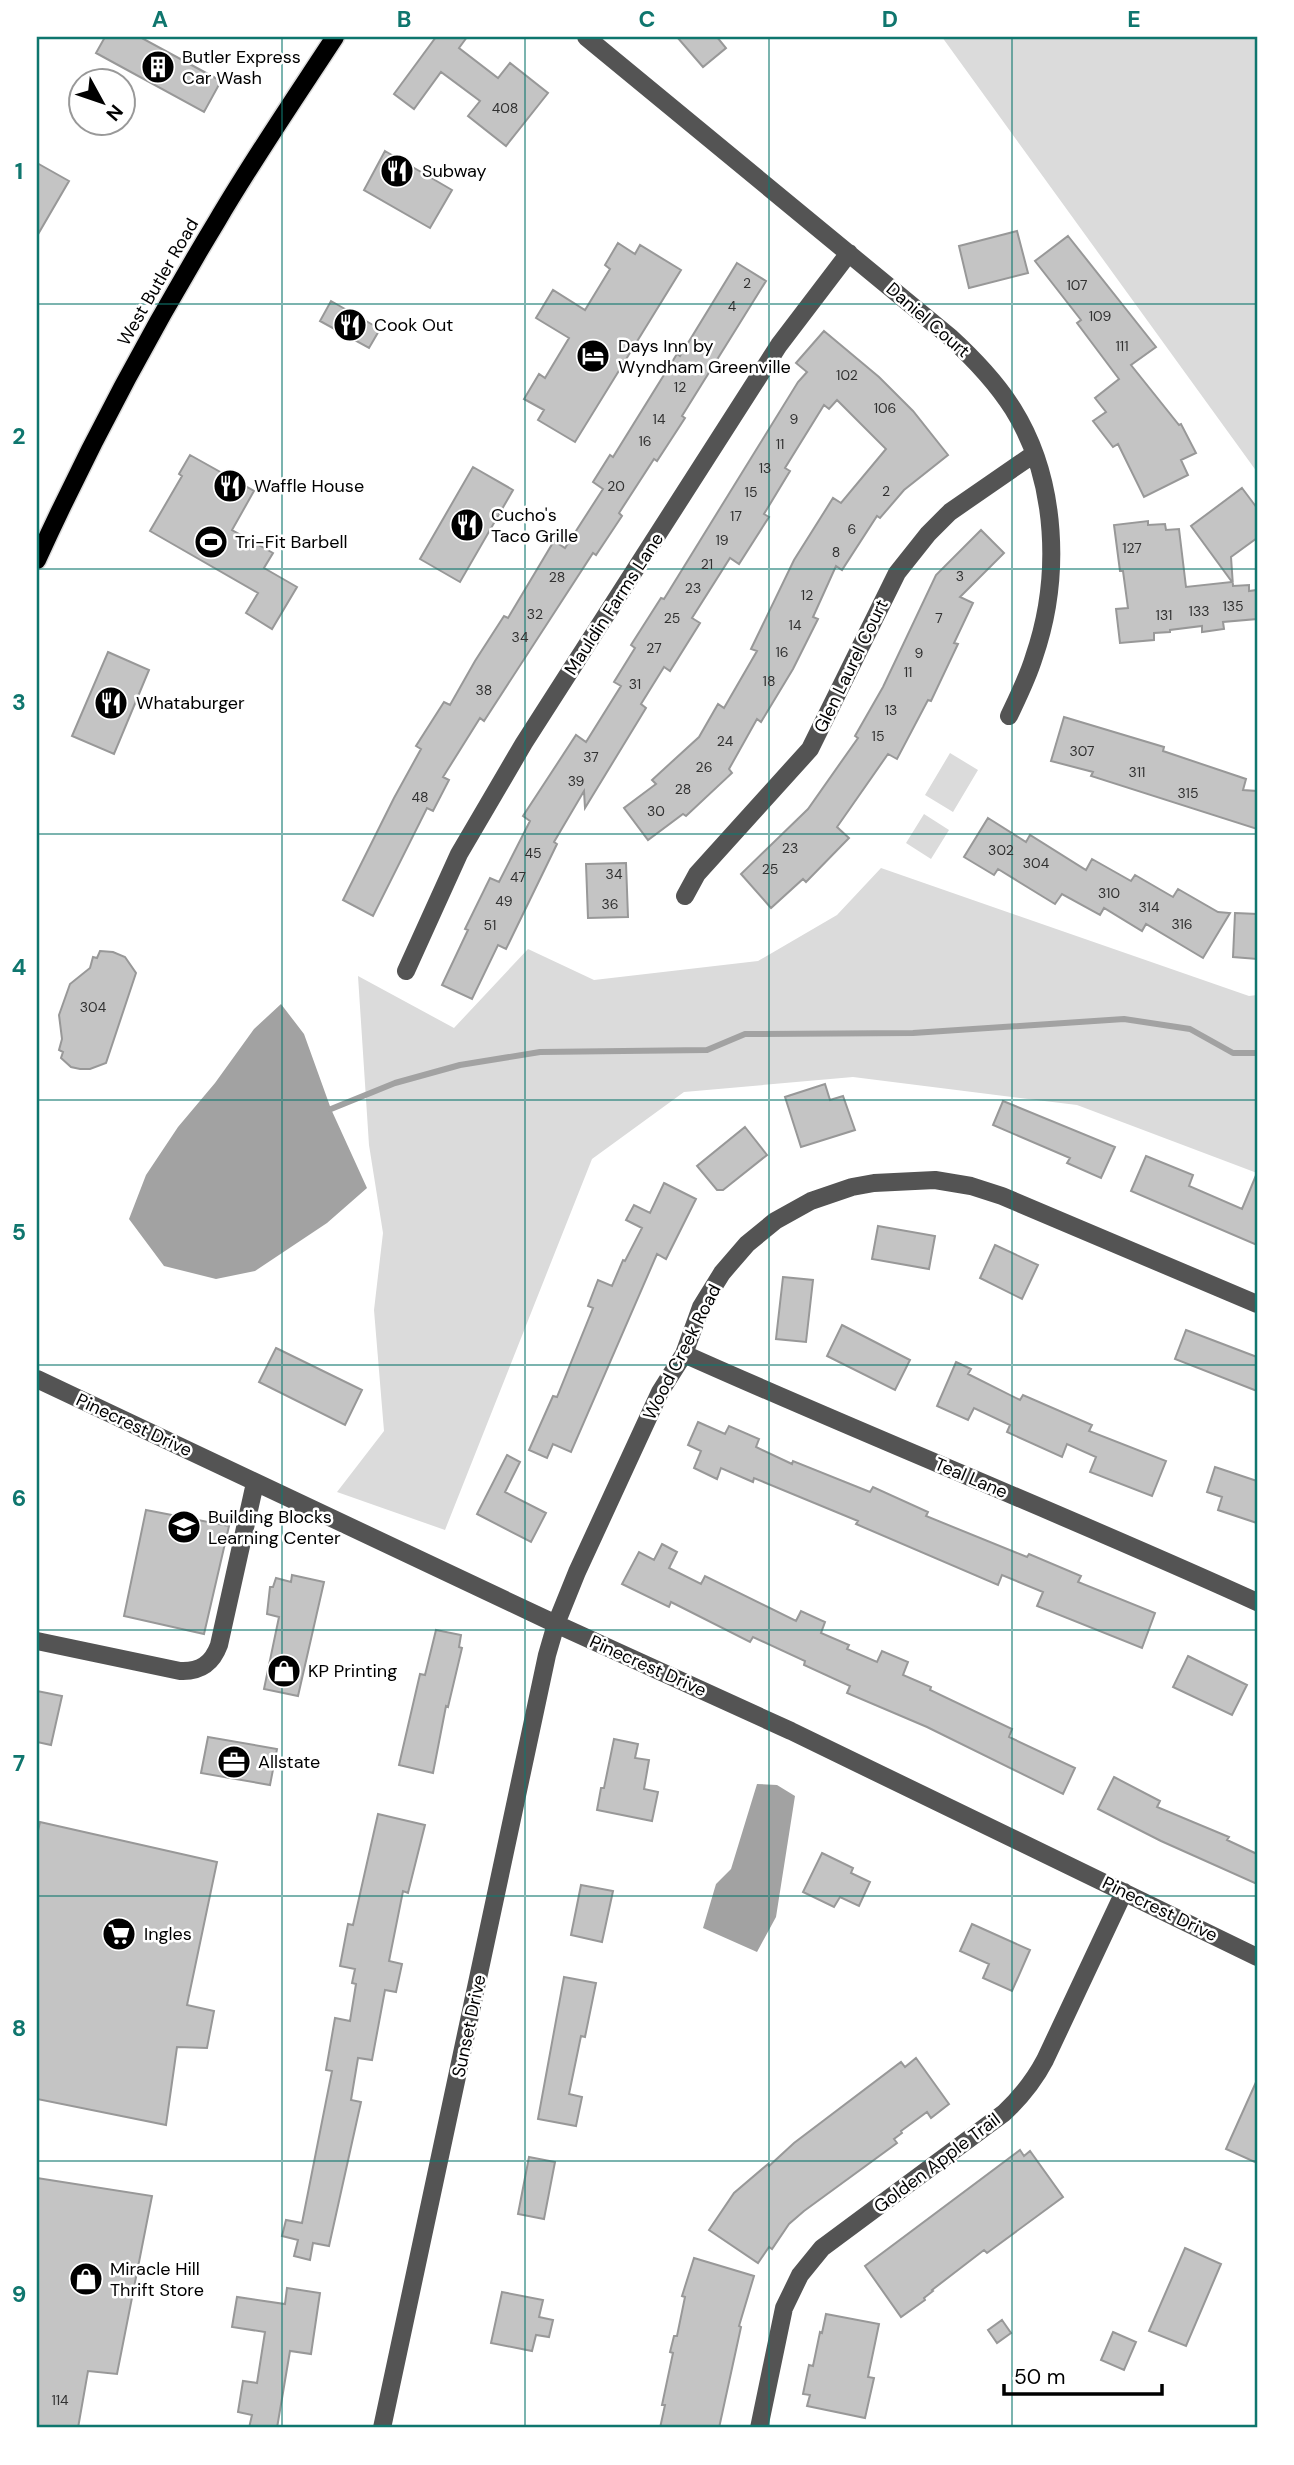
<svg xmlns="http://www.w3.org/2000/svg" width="1294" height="2465" font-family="'DM Sans',sans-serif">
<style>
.green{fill:#dbdbdb}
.water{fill:#a2a2a2}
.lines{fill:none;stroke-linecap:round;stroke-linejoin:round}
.stream{stroke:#a2a2a2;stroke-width:6}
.building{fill:#c4c4c4;stroke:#989898;stroke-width:2}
.major-casing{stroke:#dbdbdb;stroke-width:21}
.minor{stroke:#545454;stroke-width:18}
.major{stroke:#000;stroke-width:18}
.grid{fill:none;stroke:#0f766e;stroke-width:2;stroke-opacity:0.55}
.labels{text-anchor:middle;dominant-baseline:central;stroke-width:5;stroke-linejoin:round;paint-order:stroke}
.number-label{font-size:14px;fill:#313131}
.poi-label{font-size:18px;fill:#000;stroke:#fff;text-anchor:start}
.street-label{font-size:18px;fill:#000;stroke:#fff}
.neatline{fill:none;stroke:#0f766e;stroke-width:2.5}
.grid-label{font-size:23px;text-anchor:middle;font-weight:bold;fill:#0f766e}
</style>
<rect width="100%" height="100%" fill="#fff"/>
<path class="green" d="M942,37H1257V472Z
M950,753L978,770L953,812L925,795Z
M924,814L949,830L931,859L906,843Z
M881,868L1249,996L1257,995V1173L1077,1105L853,1077L684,1092L592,1159L445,1530L337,1492L384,1431L374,1310L383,1233L369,1145L358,976L454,1028L528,949L594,980L758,961L837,915Z"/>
<path class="water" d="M281,1004L304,1034L331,1109L367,1188L327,1223L255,1271L216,1279L164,1266L129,1219L146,1175L178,1127L215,1083L254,1029Z
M757,1784L777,1785L795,1796L776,1917L757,1952L703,1928L716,1884L731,1869Z"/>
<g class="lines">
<path class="stream" d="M331,1109L395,1083L460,1065L540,1052L707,1050L745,1034L913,1033L1124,1019L1190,1029L1233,1053H1257"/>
</g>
<path class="building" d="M105,37H140L221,81L204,112L96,53Z
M436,37H467L459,48L498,78L510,63L548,93L506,146L468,116L480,101L441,72L414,109L394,94Z
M677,37H717L726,48L703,67Z
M385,151L452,190L430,228L364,190Z
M37,163L69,181L37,236Z
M1017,231L1028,273L969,288L959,246Z
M1068,236L1156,347L1131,365L1179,425L1181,424L1196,453L1181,460L1188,475L1144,497L1118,444L1113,447L1093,421L1106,412L1095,398L1119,379L1077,323L1081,320L1035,261Z
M618,243L635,254L640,245L681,270L575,442L538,420L544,410L524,399L539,374L545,378L569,338L536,318L553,290L585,310L610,269L605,265Z
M737,263L766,281L682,416L685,418L657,461L654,459L619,513L622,516L596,555L593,553L484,721L480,718L443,777L449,780L433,811L427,808L373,916L343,900L394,798L421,749L416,746L444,702L450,705L475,661L504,616L508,618L554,541L565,548L603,489L593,482L610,455L613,457L677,354L680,356Z
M331,301L380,329L369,348L320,321Z
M824,331L879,377L913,411L948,455L904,490L880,518L877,516L842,570L836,566L813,617L818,619L793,669L761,722L757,719L729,769L732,773L686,816L683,814L648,840L624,808L656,784L652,780L699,737L718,704L724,708L757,651L751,649L794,560L833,498L841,503L886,449L837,400L829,409L824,405L785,468L790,471L764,514L769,517L739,564L730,558L692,618L700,623L670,671L664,667L641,704L646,708L585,808L584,791L554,842L557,844L506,949L498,945L472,999L442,985L468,930L465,929L490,878L499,882L530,821L523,816L576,735L586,742L621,686L614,682L635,648L631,645L661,598L664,599L798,382L807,372L796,363Z
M190,455L254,491L232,530L273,553L264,568L297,587L272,629L246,613L258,593L150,531L182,476L179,474Z
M473,467L513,490L460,582L420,559Z
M1242,488L1257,508V538L1231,557L1233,586L1249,585V591L1257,590V619L1223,622L1224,629L1202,632V626L1170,630V632L1154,633V640L1120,643L1116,609L1128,608L1123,571H1120L1114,525L1148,521V525L1165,524L1166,530L1179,529L1186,587L1232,582L1191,526Z
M981,530L1004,553L960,597L973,603L954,643L958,644L931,701L928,700L897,759L888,754L837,827L849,838L806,882L803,879L771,908L741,874L808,809L858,738L855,736L883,687L936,575Z
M108,652L149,670L114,754L72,736Z
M1064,717L1164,747L1163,751L1246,779L1243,790L1257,791V829L1091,776L1093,772L1051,761Z
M988,818L1026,842L1030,835L1086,870L1092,859L1131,881L1135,875L1173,897L1178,889L1218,912L1230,913L1203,958L1146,924L1142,931L1104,908L1100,915L1062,894L1055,904L998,869L994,875L964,857Z
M626,863L628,917L588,918L586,864Z
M1235,913L1257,914V959L1233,957Z
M100,951L113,952L125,957L136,973L106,1063L90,1069H80L71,1067L61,1058L63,1052L59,1050L62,1039L59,1015L70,984L90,968L93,957L97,958Z
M825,1084L830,1100L843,1096L855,1130L801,1147L785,1097Z
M1003,1101L1115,1147L1101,1178L1067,1163L1070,1158L993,1125Z
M745,1127L767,1155L723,1190H717L697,1166Z
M1146,1156L1193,1175L1189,1186L1242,1209L1257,1173V1245L1131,1191Z
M664,1183L696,1199L666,1259L657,1254L571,1452L553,1444L547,1458L529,1450L553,1396L557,1397L593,1308L588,1306L598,1280L612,1286L623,1260L625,1261L642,1228L626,1220L634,1205L650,1213Z
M878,1226L935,1236L929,1269L872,1259Z
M995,1245L1038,1265L1022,1299L980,1278Z
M783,1277L813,1280L806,1342L776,1339Z
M842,1325L910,1360L895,1390L827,1356Z
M1186,1330L1257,1357V1391L1175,1359Z
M276,1348L362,1390L345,1425L259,1382Z
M956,1362L971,1369L968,1374L1020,1400L1023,1395L1092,1425L1089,1431L1166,1461L1152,1496L1090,1472L1096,1457L1067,1444L1062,1457L1007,1432L1010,1425L974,1408L968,1420L937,1406Z
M698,1422L725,1434L729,1426L759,1439L756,1447L792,1464L793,1461L870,1492L873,1487L928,1512L926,1516L1027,1557L1029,1554L1081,1576L1078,1582L1155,1613L1142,1648L1037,1606L1043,1592L1002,1575L998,1585L856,1524L858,1521L754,1478L753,1482L721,1468L717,1479L694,1468L701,1451L688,1445Z
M507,1455L520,1462L505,1492L546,1513L531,1542L477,1514Z
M1215,1467L1257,1481V1523L1218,1510L1222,1497L1207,1492Z
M146,1510L229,1526L204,1634L124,1616Z
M662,1544L677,1552L669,1568L701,1584L705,1576L796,1621L801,1611L825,1622L821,1633L849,1645L847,1649L877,1662L882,1651L908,1662L903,1675L931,1687L930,1690L1012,1729L1009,1737L1075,1768L1063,1794L927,1727L847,1693L850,1686L804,1665L805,1661L753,1637L750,1642L671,1602L669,1607L622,1584L639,1552L654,1560Z
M292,1575L324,1582L298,1696L264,1689L279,1617L267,1614L270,1587H273L276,1578L291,1582Z
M436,1630L461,1635L459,1647L462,1648L448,1707L446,1706L433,1773L399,1765L420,1674L425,1675Z
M1188,1656L1247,1685L1232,1715L1173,1687Z
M37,1691L62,1696L51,1745L37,1742Z
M208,1737L277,1749L270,1785L201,1773Z
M614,1739L638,1744L635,1758L649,1760L644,1789L658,1792L652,1821L597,1810L601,1788H604Z
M1114,1777L1160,1801L1157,1807L1229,1837L1227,1840L1257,1854V1884L1161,1841L1098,1809Z
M378,1814L425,1825L408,1893L403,1891L389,1961L402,1964L396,1992L385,1990L372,2060L358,2058L351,2100L361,2102L329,2246L313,2243L310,2260L294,2256L298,2240L282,2236L286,2220L302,2223L332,2071L326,2070L335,2018L350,2021L356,1984L352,1983L355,1969L340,1966L348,1924L353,1925Z
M40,1822L217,1862L187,2005L214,2011L207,2048L177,2047L166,2125L37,2099V1835Z
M822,1853L853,1868L851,1873L870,1882L859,1906L840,1897L834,1907L803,1892Z
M581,1885L613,1891L602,1942L571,1935Z
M972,1924L1030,1950L1012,1991L983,1978L989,1964L960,1951Z
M564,1977L596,1983L585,2037L581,2036L569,2094L582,2097L576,2126L538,2119Z
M916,2058L949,2104L931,2118L927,2112L901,2131L902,2133L894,2139L897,2143L804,2211L789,2224L772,2249L769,2247L758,2263L709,2230L734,2193L768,2164L769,2166L794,2143L901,2062L905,2067Z
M1257,2080V2163L1226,2149Z
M1020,2150L1024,2156L1030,2151L1063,2197L987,2253L984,2250L932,2290L933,2291L924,2298L925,2300L901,2317L865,2266Z
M529,2157L555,2162L544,2219L518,2214Z
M37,2178L152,2196L117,2374L88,2371L78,2428H37Z
M1185,2248L1221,2264L1186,2346L1149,2331Z
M694,2258L754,2276L739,2326L741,2327L719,2428H660L665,2405H662L673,2353L670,2352L674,2336H677L685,2297L682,2296Z
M287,2288L320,2293L311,2354L290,2351L277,2428H249L252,2415L238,2412L243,2381L257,2383L265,2332L232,2327L237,2297L285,2304Z
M502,2292L543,2300L539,2317L553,2320L549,2337L536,2335L532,2351L491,2343Z
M826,2314L879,2324L868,2377L874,2378L865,2418L807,2406L810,2395L803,2394L809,2365L813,2366L820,2332L822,2333Z
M1002,2320L1011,2333L997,2343L988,2330Z
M1113,2332L1136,2342L1124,2370L1101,2360Z"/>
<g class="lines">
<defs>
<path id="major" d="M37,560C90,444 151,330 217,221C254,158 295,98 335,37"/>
</defs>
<use href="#major" class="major-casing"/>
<path class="minor" d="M586,37L950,337C974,359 996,382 1013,409C1058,481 1061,579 1034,657C1028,677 1018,697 1009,716
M685,896L697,874L810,749L897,573L928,534L950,512L1034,454
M406,971L459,854L524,743L779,345L849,253
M684,1354C874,1439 1068,1516 1257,1602
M37,1379L556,1624L791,1731L1257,1957
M37,1641L180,1671C200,1672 212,1664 219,1645L255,1483
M382,2428L547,1655L556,1624L577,1572L660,1392L684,1354L701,1307L722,1273L747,1244L775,1221L811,1201L852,1187L874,1183L935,1180L971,1186L1002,1196L1257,1304
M759,2428L784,2308L800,2275L822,2248L1004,2113C1021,2097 1034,2081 1045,2060L1124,1892"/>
<use href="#major" class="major"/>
</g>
<path class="grid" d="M282,37V2428M525,37V2428M769,37V2428M1012,37V2428M37,304H1257M37,569H1257M37,834H1257M37,1100H1257M37,1365H1257M37,1630H1257M37,1896H1257M37,2161H1257"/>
<defs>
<symbol id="building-disc" viewBox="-11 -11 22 22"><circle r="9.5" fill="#000" stroke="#fff"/><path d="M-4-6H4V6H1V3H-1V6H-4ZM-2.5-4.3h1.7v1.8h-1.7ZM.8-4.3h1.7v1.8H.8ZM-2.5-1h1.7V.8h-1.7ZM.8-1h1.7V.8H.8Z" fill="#fff"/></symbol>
<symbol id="restaurant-disc" viewBox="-11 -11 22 22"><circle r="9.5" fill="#000" stroke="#fff"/><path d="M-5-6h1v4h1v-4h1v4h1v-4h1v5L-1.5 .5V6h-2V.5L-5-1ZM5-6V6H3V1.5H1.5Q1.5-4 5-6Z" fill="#fff"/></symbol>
<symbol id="hotel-disc" viewBox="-11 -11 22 22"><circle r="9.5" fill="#000" stroke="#fff"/><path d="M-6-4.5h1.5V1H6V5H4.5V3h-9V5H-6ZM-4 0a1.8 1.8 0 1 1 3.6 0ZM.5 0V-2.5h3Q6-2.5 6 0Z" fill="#fff"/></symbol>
<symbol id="stadium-disc" viewBox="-11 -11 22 22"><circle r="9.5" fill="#000" stroke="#fff"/><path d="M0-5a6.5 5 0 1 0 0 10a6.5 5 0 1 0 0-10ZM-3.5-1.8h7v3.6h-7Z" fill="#fff"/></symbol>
<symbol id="school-disc" viewBox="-11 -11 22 22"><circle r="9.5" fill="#000" stroke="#fff"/><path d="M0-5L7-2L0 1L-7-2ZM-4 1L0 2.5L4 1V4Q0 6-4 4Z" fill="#fff"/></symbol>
<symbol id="shop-disc" viewBox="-11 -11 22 22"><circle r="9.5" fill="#000" stroke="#fff"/><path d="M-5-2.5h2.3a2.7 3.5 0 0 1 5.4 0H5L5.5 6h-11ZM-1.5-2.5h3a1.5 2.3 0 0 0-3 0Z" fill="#fff"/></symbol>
<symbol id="office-disc" viewBox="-11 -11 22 22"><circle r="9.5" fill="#000" stroke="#fff"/><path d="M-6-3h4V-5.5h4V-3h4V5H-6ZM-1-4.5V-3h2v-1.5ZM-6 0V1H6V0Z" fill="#fff"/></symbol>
<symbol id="supermarket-disc" viewBox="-11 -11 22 22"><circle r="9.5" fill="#000" stroke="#fff"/><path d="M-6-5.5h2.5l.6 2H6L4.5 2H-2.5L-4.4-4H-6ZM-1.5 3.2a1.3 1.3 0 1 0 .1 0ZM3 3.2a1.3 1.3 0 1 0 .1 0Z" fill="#fff"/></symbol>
</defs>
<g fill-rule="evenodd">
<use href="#building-disc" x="139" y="48" width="38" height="38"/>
<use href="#restaurant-disc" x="378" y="152" width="38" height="38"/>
<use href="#restaurant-disc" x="331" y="306" width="38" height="38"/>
<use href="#hotel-disc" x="574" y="337" width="38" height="38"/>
<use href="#restaurant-disc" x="211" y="467" width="38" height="38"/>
<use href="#restaurant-disc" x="448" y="506" width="38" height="38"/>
<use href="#stadium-disc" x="192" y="523" width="38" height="38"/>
<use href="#restaurant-disc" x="92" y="684" width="38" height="38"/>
<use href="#school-disc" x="165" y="1508" width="38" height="38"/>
<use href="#shop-disc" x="265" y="1652" width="38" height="38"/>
<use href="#office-disc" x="215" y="1743" width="38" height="38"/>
<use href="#supermarket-disc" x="100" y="1915" width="38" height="38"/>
<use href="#shop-disc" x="67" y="2260" width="38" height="38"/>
</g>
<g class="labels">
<g class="number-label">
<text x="505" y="108">408</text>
<text x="747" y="283">2</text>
<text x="1077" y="285">107</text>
<text x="732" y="306">4</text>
<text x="1100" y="316">109</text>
<text x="1122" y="346">111</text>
<text x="847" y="375">102</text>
<text x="680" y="387">12</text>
<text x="885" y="408">106</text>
<text x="659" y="419">14</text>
<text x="794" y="419">9</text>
<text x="645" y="441">16</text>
<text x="780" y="444">11</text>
<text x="765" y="468">13</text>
<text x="616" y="486">20</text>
<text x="886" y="491">2</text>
<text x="751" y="492">15</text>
<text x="736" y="516">17</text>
<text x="852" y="529">6</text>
<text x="722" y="540">19</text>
<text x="1132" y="548">127</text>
<text x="836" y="552">8</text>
<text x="707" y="564">21</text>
<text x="960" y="576">3</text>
<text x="557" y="577">28</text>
<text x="693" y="588">23</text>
<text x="807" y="595">12</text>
<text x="1233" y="606">135</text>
<text x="1199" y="611">133</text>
<text x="535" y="614">32</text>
<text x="1164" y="615">131</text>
<text x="672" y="618">25</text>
<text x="939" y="618">7</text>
<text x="795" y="625">14</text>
<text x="520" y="637">34</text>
<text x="654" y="648">27</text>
<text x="782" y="652">16</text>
<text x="919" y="653">9</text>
<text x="908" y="672">11</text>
<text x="769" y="681">18</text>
<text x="635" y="684">31</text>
<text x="484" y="690">38</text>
<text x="891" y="710">13</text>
<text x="878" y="736">15</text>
<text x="725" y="741">24</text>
<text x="1082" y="751">307</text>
<text x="591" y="757">37</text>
<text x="704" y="767">26</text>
<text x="1137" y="772">311</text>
<text x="576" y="781">39</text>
<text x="683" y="789">28</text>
<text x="1188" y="793">315</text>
<text x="420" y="797">48</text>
<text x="656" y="811">30</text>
<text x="790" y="848">23</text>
<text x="1001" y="850">302</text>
<text x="533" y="853">45</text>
<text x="1036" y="863">304</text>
<text x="770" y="869">25</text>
<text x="614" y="874">34</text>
<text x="518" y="877">47</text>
<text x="1109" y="893">310</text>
<text x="504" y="901">49</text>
<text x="610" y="904">36</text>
<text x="1149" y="907">314</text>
<text x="1182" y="924">316</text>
<text x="490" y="925">51</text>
<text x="93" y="1007">304</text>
<text x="60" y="2400">114</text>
</g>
<g class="poi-label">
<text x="182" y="57">Butler Express<tspan x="182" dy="21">Car Wash</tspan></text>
<text x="422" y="171">Subway</text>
<text x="374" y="325">Cook Out</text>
<text x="618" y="346">Days Inn by<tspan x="618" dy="21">Wyndham Greenville</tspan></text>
<text x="254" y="486">Waffle House</text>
<text x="491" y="515">Cucho's<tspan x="491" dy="21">Taco Grille</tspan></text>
<text x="235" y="542">Tri-Fit Barbell</text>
<text x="136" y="703">Whataburger</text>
<text x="208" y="1517">Building Blocks<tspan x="208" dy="21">Learning Center</tspan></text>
<text x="308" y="1671">KP Printing</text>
<text x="258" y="1762">Allstate</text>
<text x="144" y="1934">Ingles</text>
<text x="110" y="2269">Miracle Hill<tspan x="110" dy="21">Thrift Store</tspan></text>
</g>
<g class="street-label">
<text transform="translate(158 282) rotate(-60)">West Butler Road</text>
<text transform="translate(928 320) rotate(41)">Daniel Court</text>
<text transform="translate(614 604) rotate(-57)">Mauldin Farms Lane</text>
<text transform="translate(851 666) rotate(-64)">Glen Laurel Court</text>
<text transform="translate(682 1352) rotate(-63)">Wood Creek Road</text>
<text transform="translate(134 1425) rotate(25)">Pinecrest Drive</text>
<text transform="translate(971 1478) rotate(23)">Teal Lane</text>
<text transform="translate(648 1666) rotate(24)">Pinecrest Drive</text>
<text transform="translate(1160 1909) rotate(26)">Pinecrest Drive</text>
<text transform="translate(469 2026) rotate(-78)">Sunset Drive</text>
<text transform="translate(937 2163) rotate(-37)">Golden Apple Trail</text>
</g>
</g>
<rect width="1294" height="2465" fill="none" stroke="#ffffff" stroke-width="77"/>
<g transform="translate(102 102) rotate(130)"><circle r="33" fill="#ffffff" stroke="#999999" stroke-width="2"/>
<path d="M0-5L12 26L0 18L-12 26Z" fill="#000000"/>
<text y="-10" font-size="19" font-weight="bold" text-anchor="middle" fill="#000000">N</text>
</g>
<path d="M1004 2384v10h158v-10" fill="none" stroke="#000000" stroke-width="3.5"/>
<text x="1014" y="2384" font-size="21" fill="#000000" stroke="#ffffff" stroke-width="5" paint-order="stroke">50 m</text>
<rect x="38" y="38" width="1218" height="2388" class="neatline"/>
<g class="grid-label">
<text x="160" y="27">A</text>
<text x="404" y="27">B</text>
<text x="647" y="27">C</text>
<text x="890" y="27">D</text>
<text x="1134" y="27">E</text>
<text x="19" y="179">1</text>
<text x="19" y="444">2</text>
<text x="19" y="710">3</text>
<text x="19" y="975">4</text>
<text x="19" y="1240">5</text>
<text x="19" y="1506">6</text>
<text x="19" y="1771">7</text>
<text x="19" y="2036">8</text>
<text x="19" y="2302">9</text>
</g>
</svg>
